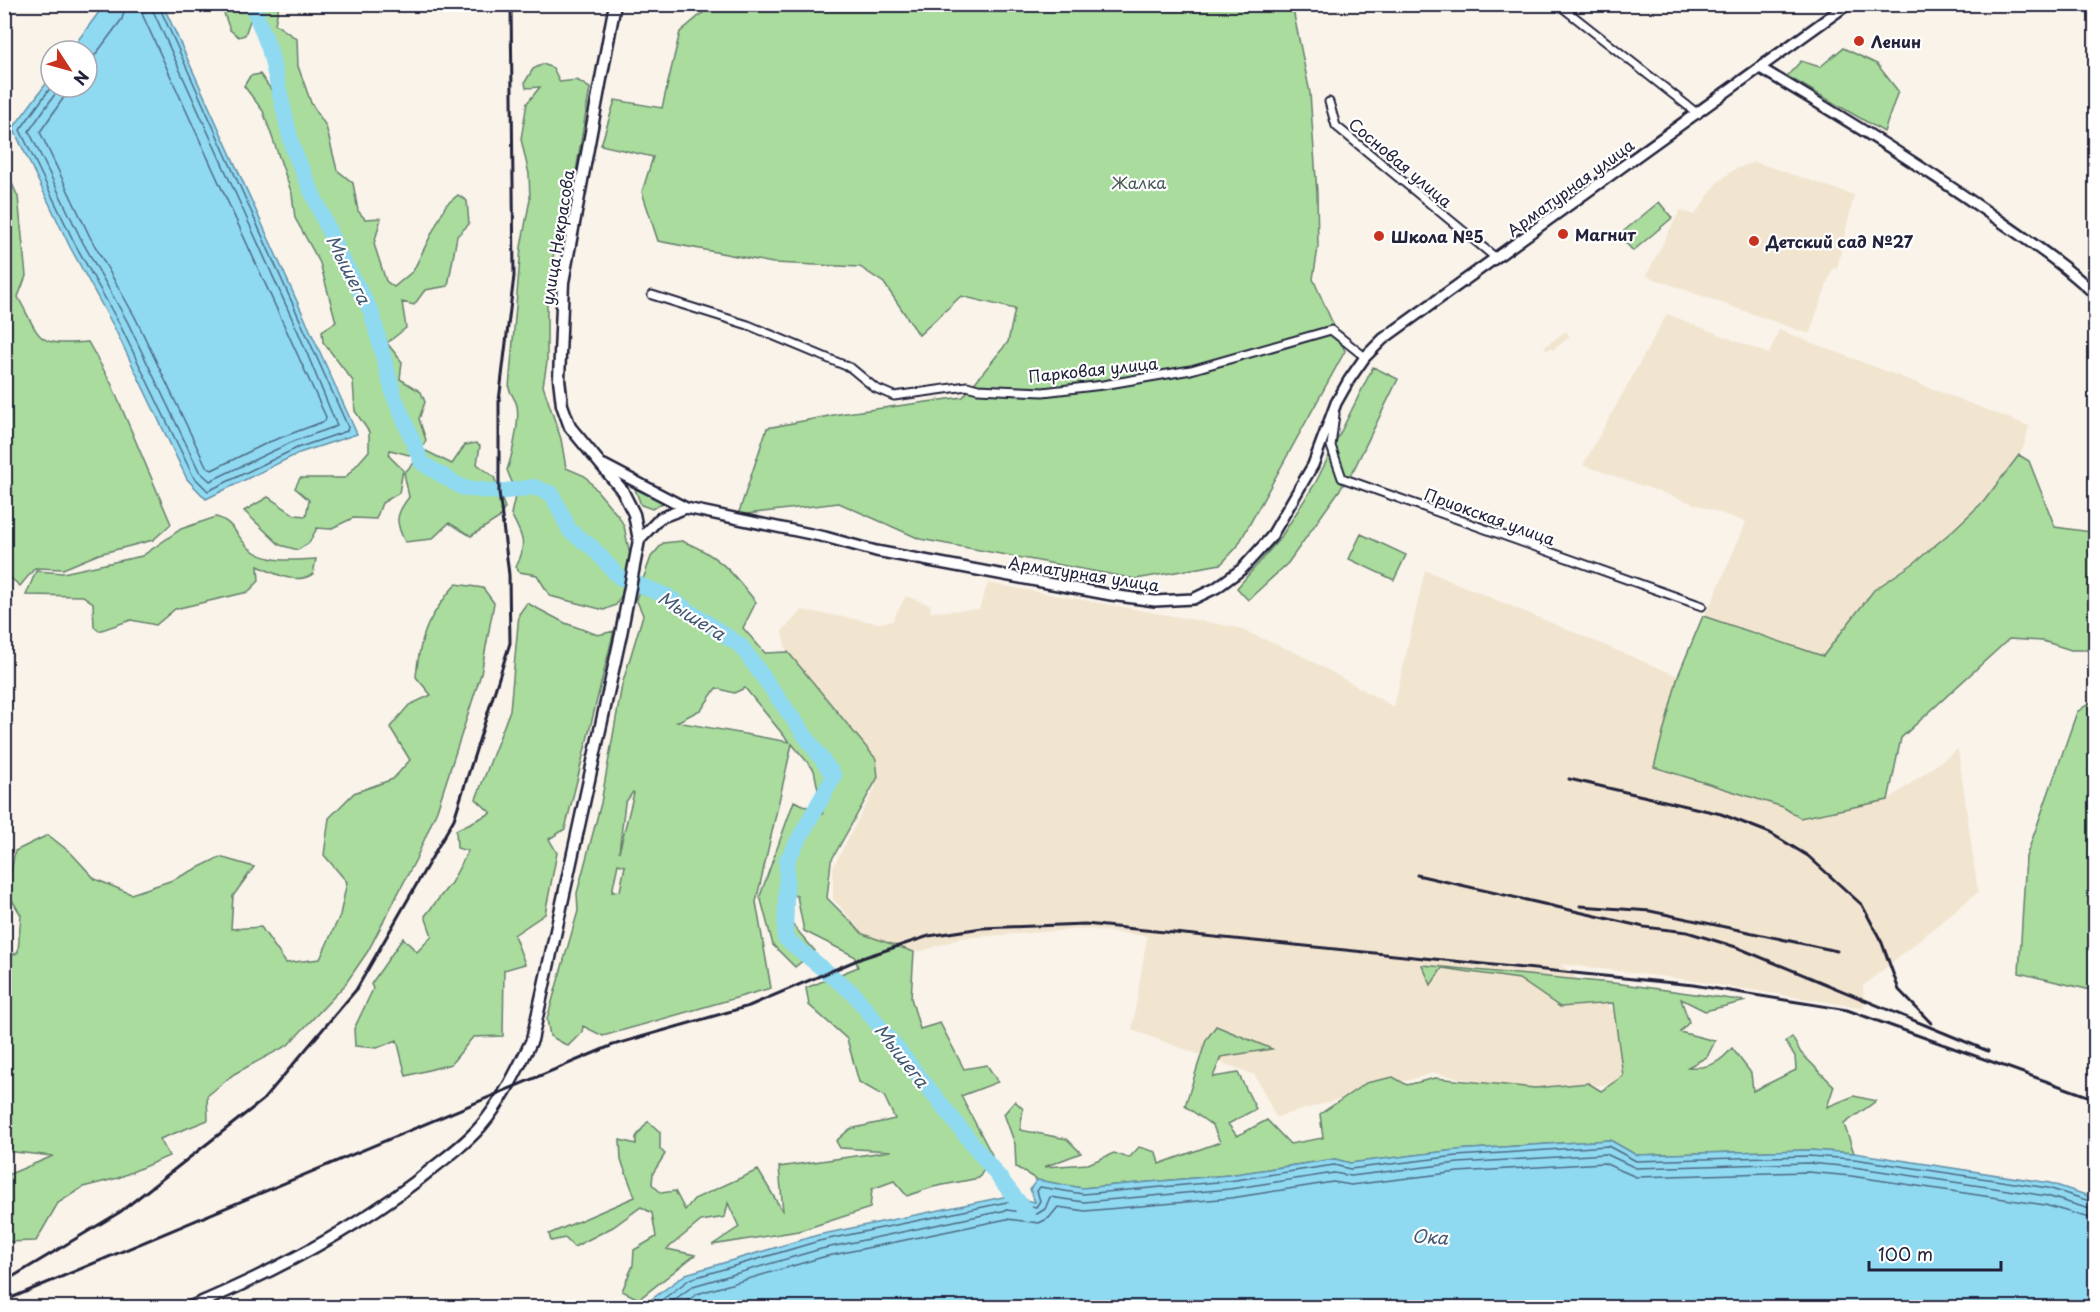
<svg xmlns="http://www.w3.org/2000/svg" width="2100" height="1312" font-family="'Playpen Sans',sans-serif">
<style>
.built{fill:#f2e5d0}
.green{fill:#a9dc9d;stroke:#667f6c;stroke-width:1.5;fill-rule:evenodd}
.water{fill:#8fd9f1;stroke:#6390a8;stroke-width:1.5}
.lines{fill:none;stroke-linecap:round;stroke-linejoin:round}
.shore{stroke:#4e6b84;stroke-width:1.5}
.river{stroke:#8fd9f1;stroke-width:16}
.minor-casing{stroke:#22223b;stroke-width:11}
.tertiary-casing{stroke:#22223b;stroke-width:14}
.secondary-casing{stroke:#22223b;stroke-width:15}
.minor{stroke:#fff;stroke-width:7}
.tertiary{stroke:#fff;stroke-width:9}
.secondary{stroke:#fff;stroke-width:10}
.rail{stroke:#22223b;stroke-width:3}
.poi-dot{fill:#c8321e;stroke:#fff;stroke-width:2}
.labels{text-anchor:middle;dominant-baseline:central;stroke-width:4.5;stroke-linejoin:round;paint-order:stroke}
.poi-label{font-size:16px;font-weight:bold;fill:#22223b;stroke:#fff;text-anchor:start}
.street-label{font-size:16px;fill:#22223b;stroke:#fff}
.park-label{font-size:16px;fill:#4a5a58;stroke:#fff}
.water-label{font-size:18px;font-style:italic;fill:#435972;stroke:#fff}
</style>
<rect width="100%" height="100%" fill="#f9f3ea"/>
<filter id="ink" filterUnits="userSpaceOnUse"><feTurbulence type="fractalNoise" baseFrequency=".0167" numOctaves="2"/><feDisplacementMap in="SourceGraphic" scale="12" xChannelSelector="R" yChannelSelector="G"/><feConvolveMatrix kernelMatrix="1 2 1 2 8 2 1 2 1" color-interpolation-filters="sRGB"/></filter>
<g filter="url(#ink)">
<path class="built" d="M1755,162L1854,195L1837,269L1833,268L1809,334L1646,276L1680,210L1695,215L1717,183L1735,169Z
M1667,314L1769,354L1779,330L2029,426L2023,449L1984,501L1951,532L1914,564L1874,590L1823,656L1703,616L1712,602L1746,522L1583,465Z
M1566,331L1570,337L1553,350L1551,348L1547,350L1544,347Z
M1425,570L1678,676L1654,767L1783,807L1800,818L1888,800L1958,749L1978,892L1863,986L1864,1008L1682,979L1560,964L1618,1014L1627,1082L1534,1093L1434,1073L1276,1117L1255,1075L1132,1030L1147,936L1084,929L962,938L922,951L882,954L833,899V867L875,788L870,751L786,649L782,631L802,610L879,623L892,621L906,596L931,605L930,612L979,609L988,583L1235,627L1299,654L1394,707Z"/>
<path class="green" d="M221,5H279L275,24L297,39L298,66L311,103L326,126L337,170L353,183L358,211L365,219L381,218L374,244L386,281L394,287L413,271L446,205L458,195L467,201L469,224L457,236L448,286L425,290L414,305L402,302L406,328L387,343L402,362L400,379L421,392L425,402L419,419L426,440L421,451L409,455L390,450L389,456L403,470L399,493L382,503L376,519L353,518L330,529L317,528L309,543L298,550L280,545L244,511L268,497L295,515L306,516L309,500L295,488L300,478H345L369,451V432L355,411L353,381L323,342L322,331L336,322L320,263L295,218L292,194L263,111L244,86L250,76L260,74L284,108L285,90L271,37L252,15L245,35L239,37L230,30Z
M712,5H1292L1310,93L1317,193L1318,248L1313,279L1345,351L1237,547L1221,564L1136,579L920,539L839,503L738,515L767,428L839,414L963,397L1008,342L1015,309L961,296L919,335L884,283L860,267L773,263L658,241L642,192L653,157L601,145L615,100L662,108L680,32Z
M1843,48L1877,64L1898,91L1884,132L1787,76L1801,61L1820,67Z
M543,64L553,68L560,82L577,80L590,88L576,171L553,257L552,280L547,298V362L543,386L561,439L566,468L585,476L619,517L624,526L631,560L622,594L616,605L604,610L550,596L537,575L519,572L516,567C528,544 522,535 511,514L516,492L507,470C512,456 520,421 517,406C516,400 511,395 509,388L521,247L530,199L529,174L521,139L527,103L540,87L526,88L525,82L533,69Z
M5,168L18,197L26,276L18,297C42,341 35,346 88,342L111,383L171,524L153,540L99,554L63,569L35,568L20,586L4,572Z
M1659,202L1672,218L1633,251L1619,235Z
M1373,367L1398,379L1353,471L1288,563L1248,600L1237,588L1281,537L1316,482Z
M476,443L480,446L477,464L494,477L505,508L499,518L471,536L449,523L432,539L405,542C395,522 395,515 409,497L404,473L426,451L452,464L465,445Z
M2019,455L2029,461L2055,527L2091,532L2095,530V650H2071L2043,641L2009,639L1901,738L1888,800L1800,818L1783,807L1654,767L1678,676L1703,616L1823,656L1874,590L1914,563L1951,532L1984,501Z
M635,489L665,502L652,509L641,505Z
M216,517C233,521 237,537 249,548C268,564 293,560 316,559L313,574C296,585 275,574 258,566L259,581L248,592L175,609L156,625L131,620L99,631L94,627L93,603L83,596L26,595L36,571L63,573L142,556L181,529Z
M1361,534L1406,555L1394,580L1349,559Z
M682,541C719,555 732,572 756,602L743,628L765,653L788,652L876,759L878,777L831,861L827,898L863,934L914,952L911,998L920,1029L940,1023L964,1069L987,1065L998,1082L961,1096L992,1155L979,1178L933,1187L907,1196L894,1181L872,1189L870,1208L799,1231L712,1245L739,1227L728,1203L725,1217L701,1221L667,1249L695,1255L639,1299L622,1291L633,1265L634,1250L656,1237L652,1213L641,1207L613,1227L574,1247L565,1238L551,1241L549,1234L635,1197L621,1160L620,1140L636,1144V1137L648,1121L660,1132V1149L665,1154L653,1173L652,1184L661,1193L675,1191L685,1210L694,1199L758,1170L783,1212L779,1167L891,1151L840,1148L836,1141L850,1129L895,1119L884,1096L859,1082L847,1039L809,1005L806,988L858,967L854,956L804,931L797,896L787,894L791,923L815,951L795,967L773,945L760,896L794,801L823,814L814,770L792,744L756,902L771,988L603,1036L583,1026L582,1032L568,1046L550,1036L547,1019L578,911L577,893L601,803L622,685L643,615L636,599L651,557L663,543ZM716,688L734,693L745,688L789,742L677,722L702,709ZM633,792L634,793L619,852L625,803ZM618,864L625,866L620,891L612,892Z
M5,578L12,608L5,615Z
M456,584L483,588L494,603L481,674L437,810L416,859L368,951L344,986L288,1045L234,1074L207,1096L208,1120L160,1139L169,1156L118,1178L83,1187L58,1203L36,1241L5,1242V1176L53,1156L5,1151V960L18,952L21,915L7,892L15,851L48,835L71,853L95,879L131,894L173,880L220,857L254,867L233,896L231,929L261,927L286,963L320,959L340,915L347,882L324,855L329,818L354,793L393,779L410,760L390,727L409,705L431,695L416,677C420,634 428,617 456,584Z
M527,603L565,623L598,635L614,631L565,829L549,839L557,853L545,914L514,935L525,964L504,970L503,1036L473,1037L451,1064L406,1076L397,1040L377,1048L355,1046L354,1029L373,989L371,984L403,938L417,952L432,936L425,916L451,883L468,851L457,848L456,830L491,813L476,799L510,710L519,614Z
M2095,699V991L2019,973L2026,857L2077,712Z
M1422,965L1622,984L1746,1001L1705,1011L1681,999L1689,1022L1680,1032L1715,1041L1707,1057L1688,1067C1708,1069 1720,1063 1732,1048L1751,1073L1753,1091L1796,1070L1795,1056L1785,1042L1792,1037L1801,1053L1834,1086L1827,1107L1854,1096L1876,1101L1844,1124L1854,1153L1808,1150L1636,1155L1610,1140L1456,1150L1350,1163L1335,1159L1229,1175L1082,1188L1037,1180L1016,1167L1015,1144L1004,1114L1015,1101L1023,1109L1020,1130L1067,1139L1081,1153L1044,1167L1088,1164L1114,1153L1129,1158L1139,1147L1156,1152L1159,1164L1220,1142L1213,1126L1185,1106L1206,1040L1216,1026L1272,1049L1221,1057L1213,1077L1238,1073L1256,1109L1228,1124L1237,1136L1267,1120L1290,1144L1323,1138L1320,1114L1366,1083L1393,1077L1407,1085L1435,1078L1535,1088L1588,1083L1601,1091L1623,1076L1613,1003L1560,1007L1519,979L1442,968L1431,985Z"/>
<path class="water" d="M105,4L163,5L357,434L299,453L206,499L187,479L114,327L70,247L13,128L51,77V87H87V51H70Z
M1610,1140L1636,1155L1808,1150L1854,1153L2050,1183L2095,1198V1307H641L686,1274L818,1235L1008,1196L1035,1202L1030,1189L1037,1180L1082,1188L1229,1175L1335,1159L1350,1163L1456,1150Z"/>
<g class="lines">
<path class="shore" d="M87,66L122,19L126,4
M51,87L20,130L75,244L120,325L193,476L208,491L297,448L347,431L348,427L158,4
M60,87L29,131L82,241L127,321L199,471L210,481L294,441L337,426L299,334L150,4
M71,87L40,132L90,237L135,317L206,466L212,470L269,442L325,421L326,417L143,16L141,4
M651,1308L690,1279L819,1241L1007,1202L1036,1207L1040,1201L1037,1191L1040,1187L1083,1194L1229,1181L1334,1165L1350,1169L1457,1156L1608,1146L1636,1161L1808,1156L1854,1159L2048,1188L2096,1203
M663,1308L693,1286L821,1249L1007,1210L1037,1214L1045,1209L1050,1197L1084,1202L1230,1189L1334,1173L1351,1176L1458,1163L1606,1154L1636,1168L1808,1163L1853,1167L2047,1196L2096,1211
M678,1308L697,1294L823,1257L1007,1219L1039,1223L1049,1218L1058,1207L1085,1211L1231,1198L1333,1182L1351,1185L1458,1172L1604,1163L1636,1177L1808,1172L1851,1176L2045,1205L2096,1220"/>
<path class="river" d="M252,4L269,48L293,149L339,254L371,311L394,396L422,463L463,488L499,492L534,487L552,494L570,531L593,548L619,577L667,596L741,646L834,776L787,860L785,938L854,994L1028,1214"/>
<defs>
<path id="minor" d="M1558,4L1698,114
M1329,102L1336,126L1496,258
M652,295L748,325L851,368L875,388L894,396L967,386L978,389L1043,392L1103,385L1191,370L1331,330L1365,357
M1335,414L1331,446L1342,478L1702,606"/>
<path id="tertiary" d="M1760,68C1836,113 1911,159 1983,209C2021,236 2063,263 2096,295
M604,465L686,508L825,537L876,551L1111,595L1155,601L1193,599L1216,588L1242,569L1271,537L1313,465L1336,403L1349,380L1365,357L1383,339L1848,4
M639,540L660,518L686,508"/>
<path id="secondary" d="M188,1308C274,1272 361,1227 433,1168C450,1155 467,1142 481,1126C503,1100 517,1070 532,1040L621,634L639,540L634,514L622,490L570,427L562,405L559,379L563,282L615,4"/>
</defs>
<use href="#minor" class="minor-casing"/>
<use href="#tertiary" class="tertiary-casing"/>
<use href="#secondary" class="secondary-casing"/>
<use href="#minor" class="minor"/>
<use href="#tertiary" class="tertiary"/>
<use href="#secondary" class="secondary"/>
<path class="rail" d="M1569,779L1721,814L1770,833L1808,856L1862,905L1882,943L1899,990L1931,1023
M1417,875L1644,927L1687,932L1736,947L1988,1051
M1580,906L1650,911L1837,951
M4,1282L120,1212L263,1100L356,990L454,819L510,643L509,575L499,492V401L514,276L511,4
M4,1301L613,1045L749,1006L862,958L929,936L982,928L1085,924L1693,985L1847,1010L2096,1099"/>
</g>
</g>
<g class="poi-dot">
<circle cx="1859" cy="41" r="6"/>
<circle cx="1563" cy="234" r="6"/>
<circle cx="1379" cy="236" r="6"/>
<circle cx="1754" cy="241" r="6"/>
</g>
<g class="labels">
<g class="poi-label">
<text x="1871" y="41">Ленин</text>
<text x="1575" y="234">Магнит</text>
<text x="1391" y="236">Школа №5</text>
<text x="1766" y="241">Детский сад №27</text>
</g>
<g class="street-label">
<text transform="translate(1401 162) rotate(40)">Сосновая улица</text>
<text transform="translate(1570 187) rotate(-36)">Арматурная улица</text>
<text transform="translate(557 237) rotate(-81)">улица Некрасова</text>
<text transform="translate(1093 369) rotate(-6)">Парковая улица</text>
<text transform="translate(1490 516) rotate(20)">Приокская улица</text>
<text transform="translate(1084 573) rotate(9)">Арматурная улица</text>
</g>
<g class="park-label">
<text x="1139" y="182">Жалка</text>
</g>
<g class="water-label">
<text transform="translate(349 269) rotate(63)">Мышега</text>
<text transform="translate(692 615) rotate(32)">Мышега</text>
<text transform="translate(902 1055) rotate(52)">Мышега</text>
<text transform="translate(1430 1236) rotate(4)">Ока</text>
</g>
</g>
<rect width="2100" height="1312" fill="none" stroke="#fff" stroke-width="24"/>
<rect x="12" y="12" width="2076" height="1288" fill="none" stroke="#22223b" stroke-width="2" filter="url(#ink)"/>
<g transform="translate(69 69) rotate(126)"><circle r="28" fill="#ffffff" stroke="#a7a7b1" stroke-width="1.5"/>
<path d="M0-4.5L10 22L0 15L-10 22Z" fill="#c8321e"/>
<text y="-9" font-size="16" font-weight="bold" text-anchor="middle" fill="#22223b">N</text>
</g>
<path d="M1869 1261v9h132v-9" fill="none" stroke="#22223b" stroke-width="3"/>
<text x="1878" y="1261" font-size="18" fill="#22223b" stroke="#ffffff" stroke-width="4.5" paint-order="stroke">100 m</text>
</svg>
